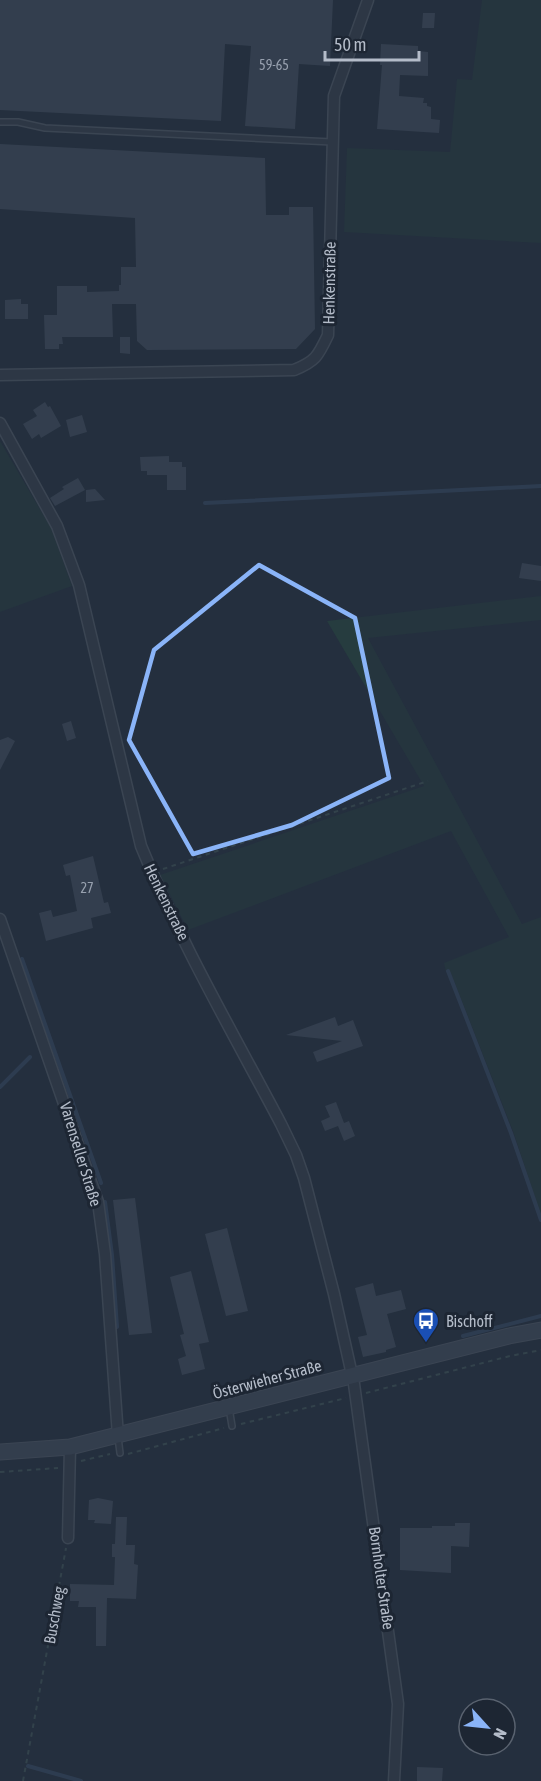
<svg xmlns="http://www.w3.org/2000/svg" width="541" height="1781" font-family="'Asap Condensed',sans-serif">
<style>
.green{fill:#263c3f}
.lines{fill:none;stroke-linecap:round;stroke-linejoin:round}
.stream{stroke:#394c67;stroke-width:4}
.building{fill:#455162}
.lane-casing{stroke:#565f6c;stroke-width:8}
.street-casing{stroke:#565f6c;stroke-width:13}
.secondary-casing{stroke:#565f6c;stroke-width:17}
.path{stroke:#44595c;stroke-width:2;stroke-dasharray:4.5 4.5;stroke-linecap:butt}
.lane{stroke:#38414e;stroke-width:5}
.street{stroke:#38414e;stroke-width:10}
.secondary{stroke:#465061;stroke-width:15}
.marked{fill:none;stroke:#8ab4f8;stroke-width:4.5;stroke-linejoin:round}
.labels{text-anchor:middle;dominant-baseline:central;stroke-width:6;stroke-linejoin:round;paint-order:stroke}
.number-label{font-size:14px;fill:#98a1af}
.street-label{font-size:16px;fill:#b4bcc9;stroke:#1d2633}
.poi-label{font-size:16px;fill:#b4bcc9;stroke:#1d2633;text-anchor:start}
</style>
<rect width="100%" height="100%" fill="#242f3e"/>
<path class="green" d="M482,0H541V243L344,232L347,148L450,152L457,79L472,80Z
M0,441L51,528L72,586L0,612Z
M541,596V620L368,638L522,924L541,917V1215L513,1131L450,971L446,972L444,963L509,937L451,831L188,930L160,875L424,786L327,621Z"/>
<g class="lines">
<path class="stream" d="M205,503L541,486
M22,959L101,1183
M448,971L511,1133L541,1220
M0,1087L30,1057
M105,1202L112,1255L117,1327
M463,1336L541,1316
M28,1766L81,1781"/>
</g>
<path class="building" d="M0,0H333L330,66L299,64L295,129L245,126L251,46L225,44L221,121L0,110Z
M423,13H435L434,28H422Z
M381,44L418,46V51L428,52V76L400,75L399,96L424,98L423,103H427V106L431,107V119L440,120L439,133L377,129L382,65H380Z
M0,144L265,158L266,215H289V207H313L315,329L296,349L147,350L137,341L136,304H112L113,337H62L63,344H59V349H45L44,315H57V286H87V292L119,291V285H121V267H136L135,218L0,209Z
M21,299V304H28V319H5V300Z
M120,337H130V354L120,353Z
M45,402L48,407L50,406L61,426L41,438L39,434L32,439L23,424L37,416L33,410Z
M82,415L87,432L70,437L66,420Z
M169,456V462H182V467H186V490H167V475H147V471H141L140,457Z
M78,478L85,490L55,506L50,498L64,489L62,487Z
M95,489L105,500L86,502V490Z
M522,563L541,566V581L519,578Z
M71,721L76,738L67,741L62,724Z
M8,737L15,741L0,770V740Z
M93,856L104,903L108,902L111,913L91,918L93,928L46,941L39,913L51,910L53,917L77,911L70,875L66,876L63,865Z
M335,1017L338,1026L353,1020L363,1046L317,1062L313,1052L342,1041L286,1035Z
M336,1102L344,1123L349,1121L355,1136L344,1141L338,1126L325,1131L321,1121L330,1117L325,1106Z
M135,1198L152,1333L129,1335L113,1200Z
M227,1228L248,1311L226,1316L205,1234Z
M191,1271L209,1342L199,1344L205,1369L182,1375L178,1359L186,1356L180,1335L184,1334L170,1277Z
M373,1283L376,1296L401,1290L406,1309L387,1314L396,1347L386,1350V1352L363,1357L358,1337L367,1335L355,1288Z
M98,1498L113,1501L111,1524L94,1523L95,1520H88L89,1500Z
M116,1517H127L126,1545H135L134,1564L138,1565L136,1599L107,1598L106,1646H96V1607H78L79,1601H70V1584L114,1585L115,1557H112V1544H115Z
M455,1523H470L469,1547L451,1546V1573L400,1570V1528H432V1526H455Z
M417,1767L443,1768L442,1781H417Z"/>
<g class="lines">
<defs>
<path id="lane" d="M0,122H18L45,128L332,142
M229,1408L232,1426
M118,1437L120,1453"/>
<path id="street" d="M0,375L294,370C316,361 318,356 328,335L334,96L368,0
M0,423L57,526L79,585L141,846C180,942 233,1033 281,1124L296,1155L304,1178L334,1294L354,1384L398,1704L394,1781
M0,919L98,1202L105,1254L118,1436
M68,1538L70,1447"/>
<path id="secondary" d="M0,1452L70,1447L509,1336L541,1330"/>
</defs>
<use href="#lane" class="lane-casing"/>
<use href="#street" class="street-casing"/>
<use href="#secondary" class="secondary-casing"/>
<path class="path" d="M163,869L428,781
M366,1393L510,1356L541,1350
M241,1424L346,1398
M128,1454L224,1428
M81,1461L110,1454
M0,1472L58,1468
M23,1781L66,1548"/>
<use href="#lane" class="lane"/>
<use href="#street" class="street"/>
<use href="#secondary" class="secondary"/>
</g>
<path d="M0 0H541V1781H0ZM259,565L355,618L389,778L292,825L193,854L129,740L154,650Z" fill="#242f3e" fill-opacity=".55" fill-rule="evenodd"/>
<path class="marked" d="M259,565L355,618L389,778L292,825L193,854L129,740L154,650Z"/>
<defs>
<symbol id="bus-pin" viewBox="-11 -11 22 30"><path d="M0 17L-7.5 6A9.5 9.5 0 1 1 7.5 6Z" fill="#1a4fb4" stroke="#1d2633"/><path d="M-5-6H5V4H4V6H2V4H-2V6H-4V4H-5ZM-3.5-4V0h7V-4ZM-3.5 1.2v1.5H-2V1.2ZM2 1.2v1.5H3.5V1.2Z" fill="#fff"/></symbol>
</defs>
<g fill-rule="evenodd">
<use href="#bus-pin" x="411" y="1306" width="30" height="40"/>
</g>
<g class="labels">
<g class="number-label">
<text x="274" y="65">59-65</text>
<text x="87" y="888">27</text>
</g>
<g class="street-label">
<text transform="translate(329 283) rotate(-89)">Henkenstraße</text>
<text transform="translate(167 902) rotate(64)">Henkenstraße</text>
<text transform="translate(81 1154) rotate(73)">Varenseller Straße</text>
<text transform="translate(267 1379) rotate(-15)">Österwieher Straße</text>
<text transform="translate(382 1578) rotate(82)">Bornholter Straße</text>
<text transform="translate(54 1615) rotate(-80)">Buschweg</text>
</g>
<g class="poi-label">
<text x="446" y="1321">Bischoff</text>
</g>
</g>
<g transform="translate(487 1727) rotate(117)"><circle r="28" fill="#1d2633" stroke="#59626f" stroke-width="1.5"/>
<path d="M0-4.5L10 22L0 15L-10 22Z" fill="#8ab4f8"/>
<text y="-9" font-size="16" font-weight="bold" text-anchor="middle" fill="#b4bcc9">N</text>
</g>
<path d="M325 51v9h94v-9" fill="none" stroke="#b4bcc9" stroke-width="3"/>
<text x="334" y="51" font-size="18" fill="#b4bcc9" stroke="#1d2633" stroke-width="4.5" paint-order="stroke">50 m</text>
</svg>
